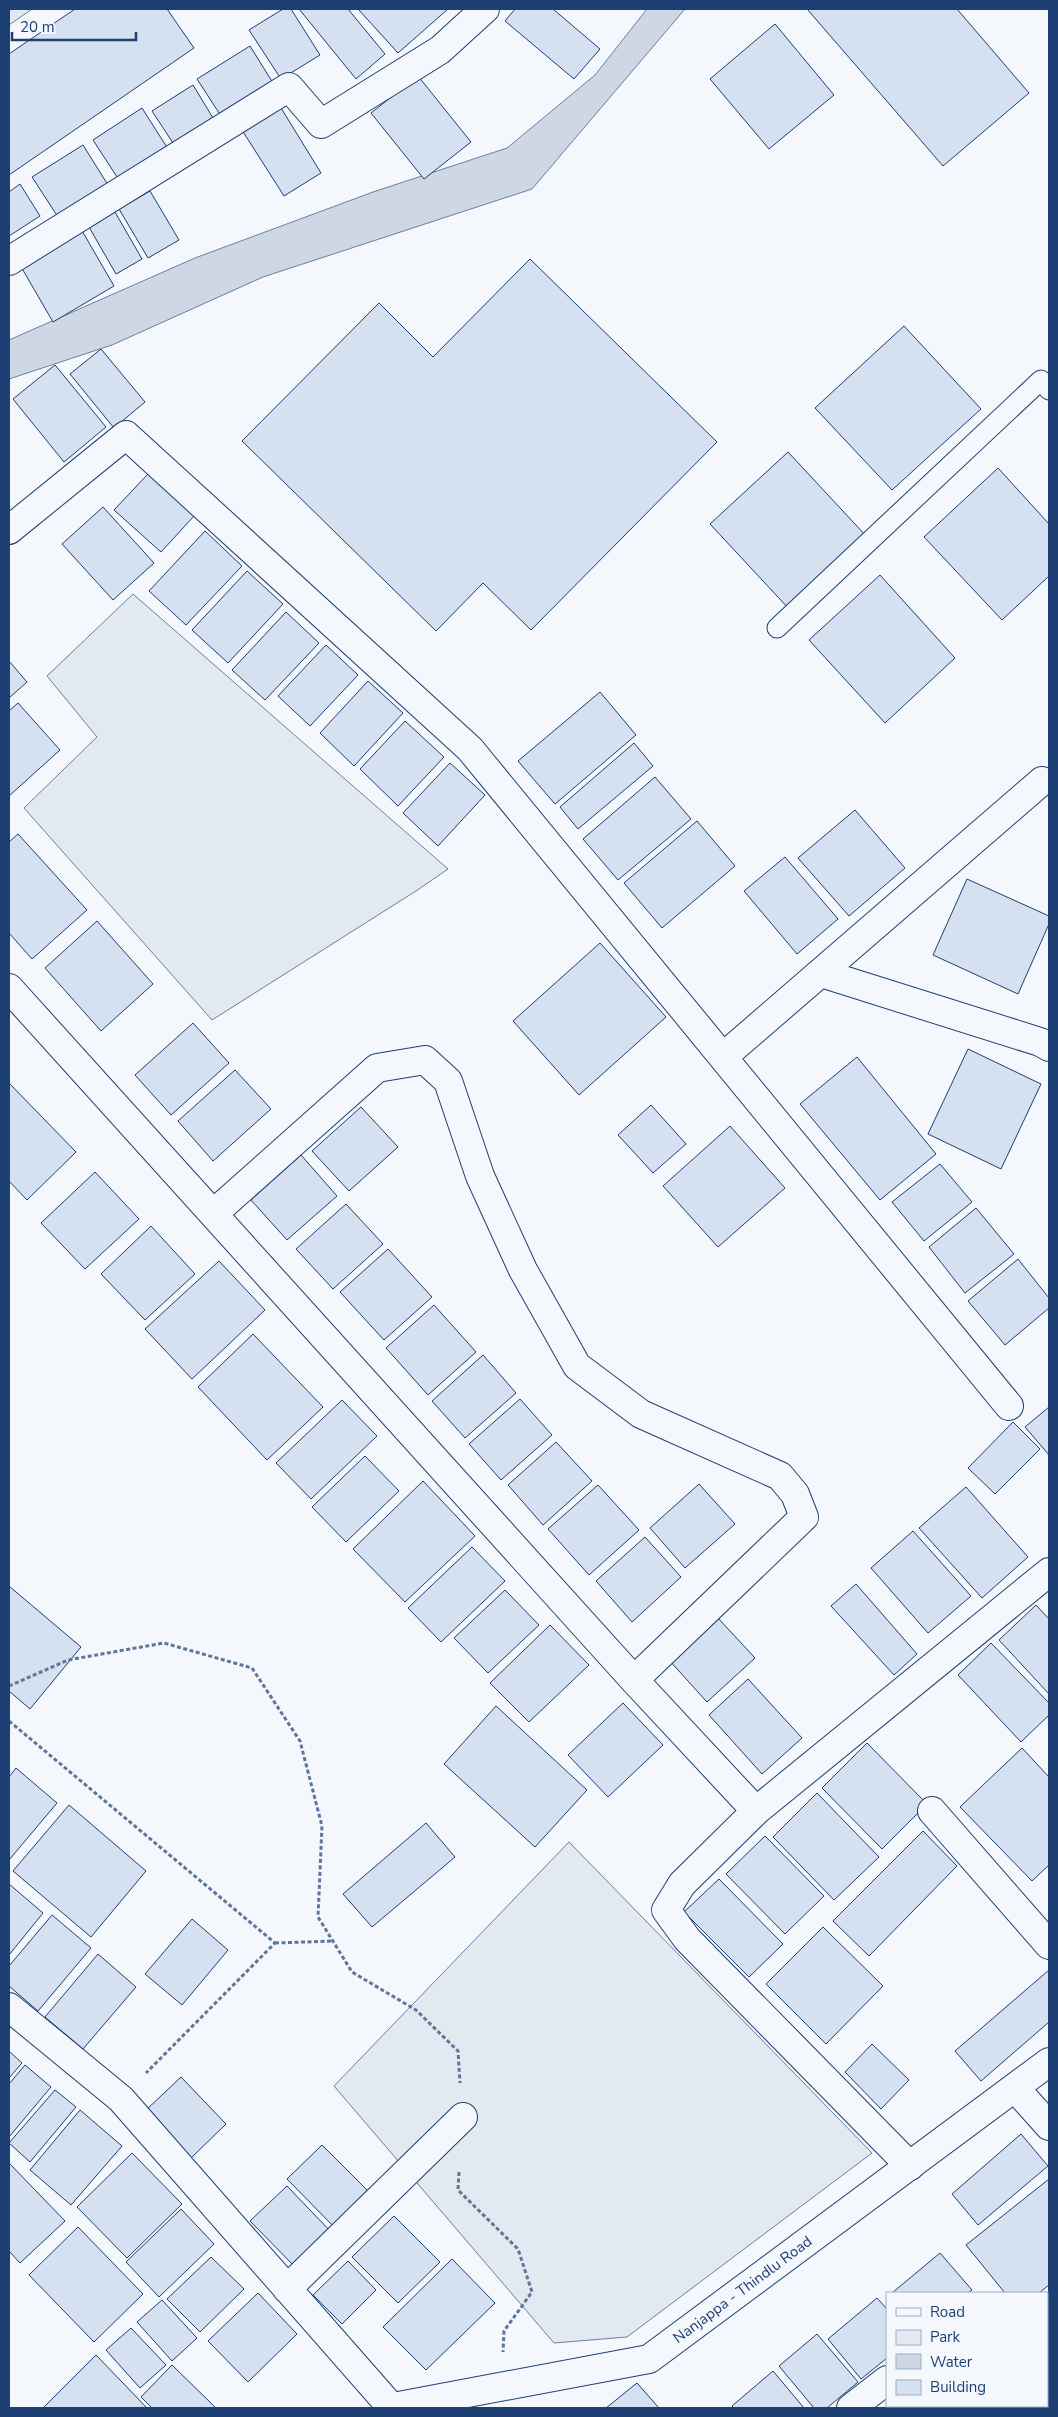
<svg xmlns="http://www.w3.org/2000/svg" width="1058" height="2417" font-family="'Nunito Sans',sans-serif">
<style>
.green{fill:#e3e9f0;stroke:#687fa3}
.water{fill:#cfd7e4;stroke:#687fa3}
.building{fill:#d5e0f0;stroke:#1d3f73}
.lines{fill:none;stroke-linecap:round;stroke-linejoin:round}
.service-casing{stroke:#1d3f73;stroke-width:21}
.minor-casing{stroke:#1d3f73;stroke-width:30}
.secondary-casing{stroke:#1d3f73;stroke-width:30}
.path{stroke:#5e769c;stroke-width:3;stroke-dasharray:4 2.5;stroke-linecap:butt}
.service{stroke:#f4f7fb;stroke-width:19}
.minor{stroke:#f4f7fb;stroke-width:28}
.secondary{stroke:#f4f7fb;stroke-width:28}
.labels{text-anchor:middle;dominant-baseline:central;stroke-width:4;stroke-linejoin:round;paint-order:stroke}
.street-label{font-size:15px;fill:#1d3f73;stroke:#f4f7fb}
</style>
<rect width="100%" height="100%" fill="#f4f7fb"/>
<path class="green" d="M9,9H32L9,25Z
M133,594L448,869L416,891L212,1020L24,808L97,737L47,676Z
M569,1842L872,2153L627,2337L554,2343L334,2086Z"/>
<path class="water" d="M647,9H685L532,189L263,277L112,345L9,379V340L195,258L373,192L507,148L595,75Z"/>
<path class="building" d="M75,9H167L194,48L9,175V54Z
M283,9H291L320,55L281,79L249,30Z
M299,9H348L385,54L356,79Z
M358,9H448L398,53Z
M515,9H553L600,49L574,79L505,21Z
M807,9H957L1029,93L943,166Z
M775,24L834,95L769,149L710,79Z
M250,46L273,83L221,116L197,79Z
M418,76L471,142L424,179L371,113Z
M193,85L213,118L173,143L152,111Z
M278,103L321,173L284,196L240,127Z
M142,108L168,149L119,180L93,140Z
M83,145L108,185L58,217L32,177Z
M20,184L40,216L9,236V192Z
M150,191L179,240L148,258L119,209Z
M115,212L142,259L116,274L89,227Z
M81,229L114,286L53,322L20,265Z
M530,259L717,442L531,630L483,583L436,631L242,441L379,303L433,357Z
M904,326L981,409L892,490L815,408Z
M101,349L145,402L114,428L70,374Z
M55,365L106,427L64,462L13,399Z
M788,452L868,538L790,610L710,524Z
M998,468L1049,524V576L1002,620L924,537Z
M148,474L194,516L161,552L114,510Z
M103,507L154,563L113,600L62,544Z
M205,531L242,566L186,625L149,591Z
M247,571L283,604L228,663L192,630Z
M880,575L955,658L885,723L809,640Z
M286,612L319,643L265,700L232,670Z
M326,645L358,675L310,726L278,696Z
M9,661L27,682L9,698Z
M368,681L403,713L354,766L320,733Z
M600,692L636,735L555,804L518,761Z
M18,703L60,750L9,796V711Z
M405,721L444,757L398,806L360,769Z
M634,743L653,766L578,829L560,807Z
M450,763L485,795L438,846L403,813Z
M655,777L691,819L618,880L583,839Z
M855,810L905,868L849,916L798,858Z
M697,821L735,866L662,928L624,883Z
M18,834L87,910L32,959L9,933V842Z
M785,857L838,919L797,954L744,891Z
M967,879L1049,916V924L1018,994L933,955Z
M97,921L153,984L101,1031L45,968Z
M600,943L666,1017L579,1095L513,1021Z
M193,1023L229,1063L171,1115L135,1075Z
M968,1049L1041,1084L1001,1169L928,1134Z
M857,1057L936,1154L880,1200L800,1104Z
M235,1070L271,1109L213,1161L178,1121Z
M9,1083L76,1152L27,1200L9,1181Z
M651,1105L686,1144L653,1173L618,1135Z
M361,1107L398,1147L349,1191L312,1151Z
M730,1126L785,1188L718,1247L663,1186Z
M301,1155L337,1196L287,1240L251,1200Z
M940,1164L972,1202L924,1241L892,1202Z
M95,1172L139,1219L85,1269L41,1223Z
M346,1204L383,1244L333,1289L296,1249Z
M976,1208L1014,1254L965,1293L929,1247Z
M151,1226L195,1274L145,1320L101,1274Z
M388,1249L432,1297L384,1340L340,1292Z
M1018,1259L1049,1298V1308L1005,1345L968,1301Z
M219,1261L265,1310L192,1379L145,1329Z
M434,1305L476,1352L428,1395L386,1348Z
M253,1334L323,1407L267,1460L198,1387Z
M483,1355L516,1393L465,1438L432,1401Z
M520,1399L552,1435L501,1480L469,1444Z
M342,1400L377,1436L311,1499L276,1463Z
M1049,1407V1455L1025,1427Z
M1013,1422L1040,1449L995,1494L968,1468Z
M556,1442L592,1481L543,1525L508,1485Z
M365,1456L399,1491L346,1542L312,1507Z
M423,1481L475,1536L405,1602L353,1549Z
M699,1484L735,1524L685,1568L650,1528Z
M598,1485L639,1530L589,1575L548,1529Z
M966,1487L1028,1557L982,1598L919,1528Z
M913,1531L971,1596L928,1633L871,1568Z
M645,1537L681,1577L632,1622L596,1581Z
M472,1547L505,1581L441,1642L408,1608Z
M856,1584L917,1654L894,1675L831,1606Z
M9,1586L81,1647L30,1709L9,1691Z
M505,1590L539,1625L488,1673L454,1638Z
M1036,1605L1049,1619V1694L999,1640Z
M717,1617L755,1658L707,1702L669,1660Z
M550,1625L589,1665L529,1722L490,1683Z
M991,1643L1049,1703V1715L1021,1742L958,1675Z
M748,1679L802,1738L762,1774L709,1715Z
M623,1703L663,1745L608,1797L568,1755Z
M496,1706L587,1790L535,1847L444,1764Z
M867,1743L927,1804L882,1849L822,1788Z
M1022,1748L1049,1777V1865L1032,1881L960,1807Z
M16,1768L57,1803L9,1860V1777Z
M817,1793L879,1857L834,1900L773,1837Z
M69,1805L146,1871L91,1937L13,1871Z
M426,1823L455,1857L372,1927L343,1894Z
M923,1831L957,1866L869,1956L833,1921Z
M765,1836L824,1896L785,1934L726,1874Z
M719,1879L783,1944L749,1977L684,1912Z
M9,1884L43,1913L9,1955Z
M52,1915L91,1948L38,2011L9,1986V1966Z
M192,1919L228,1950L182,2005L145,1974Z
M823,1927L883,1986L826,2044L766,1984Z
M98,1954L136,1987L83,2049L45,2017Z
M1049,1970V2022L981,2081L955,2051Z
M872,2044L909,2080L881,2109L845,2072Z
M9,2051L22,2063L9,2078Z
M25,2065L51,2087L9,2137V2084Z
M181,2077L226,2124L190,2159L144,2112Z
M55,2090L76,2107L30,2162L9,2143Z
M80,2110L122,2146L71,2205L30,2170Z
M1021,2134L1048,2166L978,2225L952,2194Z
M322,2145L374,2197L338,2231L287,2179Z
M132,2153L182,2204L127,2258L77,2207Z
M9,2163L65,2221L20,2263L9,2251Z
M1049,2179V2285L1039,2293H1005L966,2245Z
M287,2186L333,2234L297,2269L250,2221Z
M181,2209L214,2244L159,2297L126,2262Z
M394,2216L440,2262L398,2303L352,2257Z
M78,2227L143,2294L94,2342L29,2275Z
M940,2253L972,2290L968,2293H892Z
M211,2257L244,2289L200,2332L167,2299Z
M452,2259L495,2303L426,2370L383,2327Z
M348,2261L376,2290L342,2324L313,2295Z
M258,2293L297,2334L248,2382L208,2341Z
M877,2298L887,2309V2358L861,2379L828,2339Z
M1049,2298V2342L1047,2338V2299Z
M162,2300L197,2338L172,2361L137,2322Z
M131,2328L166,2365L140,2388L106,2350Z
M817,2334L858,2382L827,2408H814L779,2366Z
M96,2355L147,2408H43Z
M172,2365L216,2408H152L141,2397Z
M773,2371L804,2408H734L732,2406Z
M637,2383L659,2408H606Z
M901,2406H980L981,2407L903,2408Z
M1003,2406H1023L1025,2408H1000Z"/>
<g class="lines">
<defs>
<path id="service" d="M777,628L1041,380L1049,390"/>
<path id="minor" d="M9,261L289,87L321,124L440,50L485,9
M9,530L126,435L470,749L1009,1406
M821,973L1040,1042L1049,1047
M9,988L634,1680L756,1811
M723,1057L1042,781
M213,1214L377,1068L425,1060L448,1081L480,1176L523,1270L577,1366L641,1414L780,1476L795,1494L804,1517L634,1680
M932,1811L1049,1945
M9,2007L121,2099L392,2408
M1015,2088L1049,2126
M910,2166L687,1939L666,1910L682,1884L756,1811L1049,1572
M287,2289L463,2117
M851,2408L887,2380"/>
<g id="secondary">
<path id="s1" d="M388,2408L649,2359L1049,2062"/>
</g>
</defs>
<use href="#service" class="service-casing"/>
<use href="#minor" class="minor-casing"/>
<use href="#secondary" class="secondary-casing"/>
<path class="path" d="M9,1686L68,1660L164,1643L252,1668L300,1741L322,1826L318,1917L352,1972L416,2010L458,2051L460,2083
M9,1721L275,1943L146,2073
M275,1943L333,1941
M459,2172L458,2190L518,2249L532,2292L504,2331L503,2352"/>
<use href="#service" class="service"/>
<use href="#minor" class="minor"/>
<use href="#secondary" class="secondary"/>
</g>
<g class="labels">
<g class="street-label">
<text stroke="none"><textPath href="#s1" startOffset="382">Nanjappa - Thindlu Road</textPath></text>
</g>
</g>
<rect width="1058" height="2417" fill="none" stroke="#1d3f73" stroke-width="20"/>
<rect x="886" y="2292" width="162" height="115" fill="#f4f7fb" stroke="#9eadc5"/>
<rect x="896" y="2308" width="25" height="8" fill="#f4f7fb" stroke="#9eadc5"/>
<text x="930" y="2317" font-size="15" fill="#1d3f73">Road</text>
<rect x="896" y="2330" width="25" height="15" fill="#e3e9f0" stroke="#9eadc5"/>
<text x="930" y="2342" font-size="15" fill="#1d3f73">Park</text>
<rect x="896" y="2354" width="25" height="15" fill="#cfd7e4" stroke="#9eadc5"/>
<text x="930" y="2367" font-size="15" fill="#1d3f73">Water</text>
<rect x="896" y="2380" width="25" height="15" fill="#d5e0f0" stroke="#9eadc5"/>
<text x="930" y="2392" font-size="15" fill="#1d3f73">Building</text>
<path d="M12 32v8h124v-8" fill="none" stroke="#1d3f73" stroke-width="2.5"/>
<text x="20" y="32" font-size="15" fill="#1d3f73" stroke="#f4f7fb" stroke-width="4" paint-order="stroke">20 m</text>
</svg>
